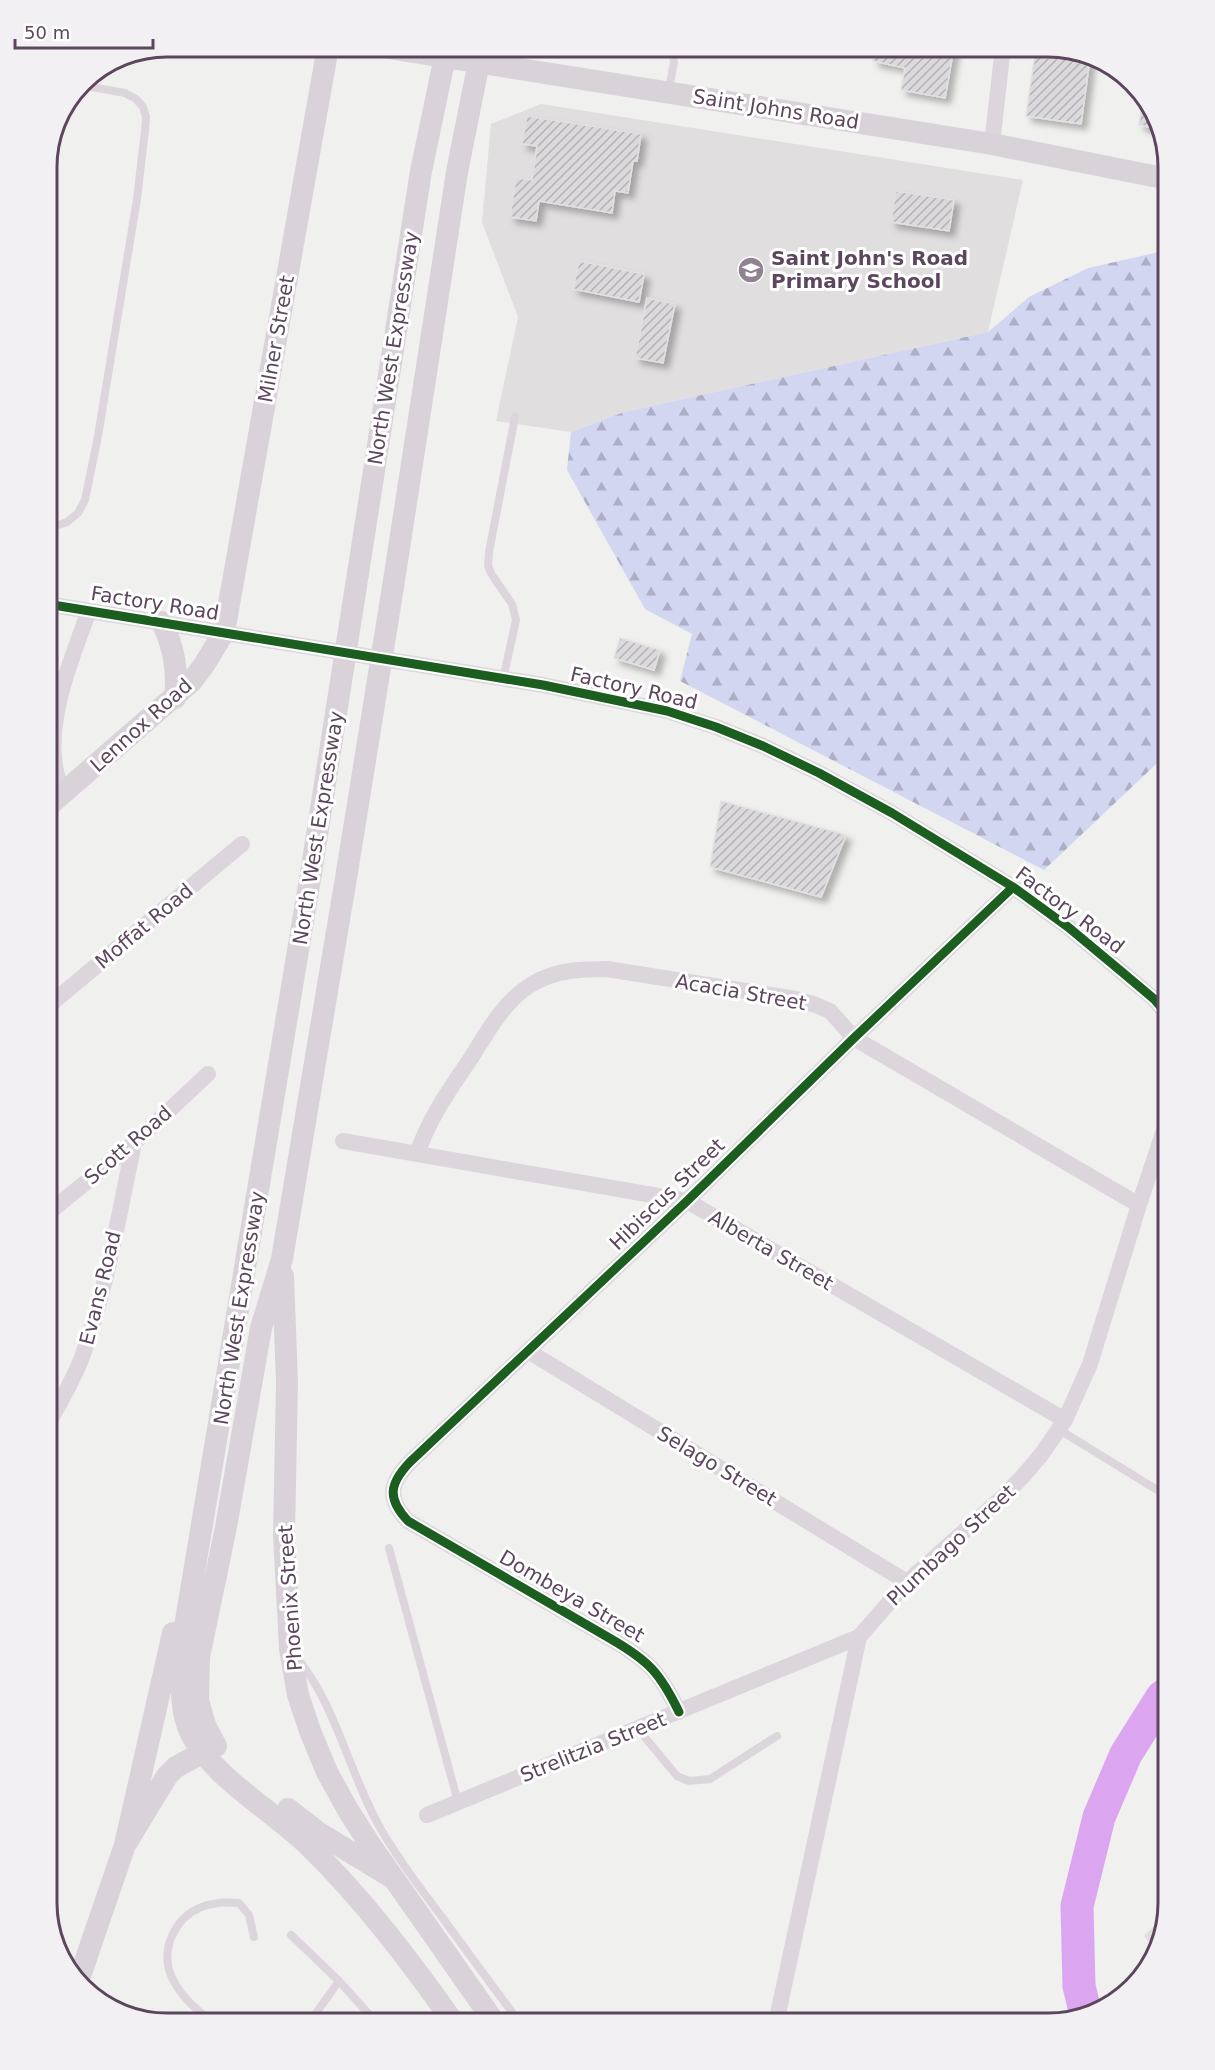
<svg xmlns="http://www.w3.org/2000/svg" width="1215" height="2070" font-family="'DejaVu Sans',sans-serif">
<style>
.education{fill:#e0dedf}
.forest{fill:url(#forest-firs)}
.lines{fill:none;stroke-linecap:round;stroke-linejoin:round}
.river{stroke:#dba6ef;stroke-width:33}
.building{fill:url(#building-hatch);stroke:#e2e1e2;stroke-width:1.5;filter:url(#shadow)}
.lane{stroke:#dcd6dc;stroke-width:8}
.street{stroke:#dcd6dc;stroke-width:16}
.secondary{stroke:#d9d3d9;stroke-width:22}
.secondary-bridge{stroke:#d9d3d9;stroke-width:22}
.cycleway-casing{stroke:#fff;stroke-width:13}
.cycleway{stroke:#1b5e20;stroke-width:9}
.labels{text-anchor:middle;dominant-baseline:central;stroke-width:6;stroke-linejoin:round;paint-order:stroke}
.street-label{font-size:20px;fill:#5c465d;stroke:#fff}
.poi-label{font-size:20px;font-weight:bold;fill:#5c465d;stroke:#fff;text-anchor:start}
.rim{fill:none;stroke:#5c465d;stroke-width:3}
</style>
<defs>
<pattern id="forest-firs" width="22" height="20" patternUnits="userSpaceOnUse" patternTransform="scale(1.5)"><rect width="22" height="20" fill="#d3d6f0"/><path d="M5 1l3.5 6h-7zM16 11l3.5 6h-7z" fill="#aeafc6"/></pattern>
<pattern id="building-hatch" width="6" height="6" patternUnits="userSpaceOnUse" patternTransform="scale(1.5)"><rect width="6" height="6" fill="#dbd9db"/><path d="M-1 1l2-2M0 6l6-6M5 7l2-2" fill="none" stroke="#b5b2b5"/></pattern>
<filter id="shadow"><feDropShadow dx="5.5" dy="5.5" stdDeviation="3" flood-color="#0004"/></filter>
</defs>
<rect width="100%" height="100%" fill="#f0f0ef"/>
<path class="education" d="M541,104L1023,180L988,332L624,412L571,432L496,421L518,317L482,222L491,124Z
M1165,1916L1155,1948V1949L1144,1936Z"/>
<path class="forest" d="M1168,250V753L1044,870L680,681L692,634L645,609L567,470L571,432L624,412L988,332L1029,297L1088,268Z"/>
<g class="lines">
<path class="river" d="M1086,2015L1079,1986L1077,1906L1099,1817L1126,1754L1162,1697L1168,1693"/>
</g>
<path class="building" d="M876,47H954L945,98L901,90L905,68L873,61Z
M1036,47H1056L1090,58L1081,124L1026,116Z
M1143,99L1156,114L1160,129L1139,125Z
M527,116L641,134L637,161H633L628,193L615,191L612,213L539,201L536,221L510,217L516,178L532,180L537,146L522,144Z
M896,191L954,200L949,231L891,222Z
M579,261L644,274L639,302L573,289Z
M647,298L675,304L663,363L635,358Z
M620,638L660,650L654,670L614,658Z
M721,801L846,835L821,897L710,867Z"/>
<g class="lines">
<path class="lane" d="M669,90L674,61L670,47
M47,529L67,522L78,513L85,500L98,436L137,199L145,130L146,117L143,107L136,99L125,93L80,85
M47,673L67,676
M503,679L516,620L512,604L492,575L488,566L489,552L515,417
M1058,1429L1167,1496
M389,1548L458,1802
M298,1659C336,1705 351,1779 382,1831C399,1861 421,1889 442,1917C468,1953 494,1988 520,2023
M638,1729L677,1776L689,1781L710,1779L777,1736
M291,1935L339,1981
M213,2023C196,2009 176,1993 169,1970C166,1959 167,1945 173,1934C185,1908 211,1900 239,1903L249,1915L254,1937
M309,2023L339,1981L377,2023"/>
<path class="street" d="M992,144L1003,47
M47,604L543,685L667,711L716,727L763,746L819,773L892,813L1013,887L1068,927L1122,972L1154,999L1168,1015
M62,794C60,785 57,776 55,766C47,717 72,657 89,611
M47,1007L242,844
M343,1141L687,1201L1065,1420
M417,1154C429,1118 450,1089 471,1058C488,1031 504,1001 532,984C556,970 580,969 607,969L796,999L816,1005L830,1011L854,1038L1139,1205
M47,1214L134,1143L208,1074
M528,1351L907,1582
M47,1426C59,1404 73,1381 82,1357C107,1288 119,1214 134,1143
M679,1712C660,1673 649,1661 611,1639L408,1521C386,1498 390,1483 410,1462L687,1201L854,1038L1013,887
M427,1815L859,1637
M776,2023L859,1637L907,1582L1004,1496L1024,1475L1041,1455L1065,1420L1090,1364L1139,1205L1168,1118"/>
<path class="secondary" d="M382,47L992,144L1168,179
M358,573L421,171L447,47
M393,587L457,172L482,47
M162,622C174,648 178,670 175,698
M47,807L191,682L204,665L224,632L328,47
M311,873L182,1644C182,1673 178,1707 191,1734C213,1778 275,1812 310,1847C364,1900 410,1961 454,2023
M283,1276L287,1382L284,1535L290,1649L298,1695L310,1731L327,1772L348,1810L369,1843L495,2023
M216,1746L205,1725L198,1700L199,1657L226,1527L261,1328L282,1259L347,872
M288,1809L319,1833L393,1878
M125,1845L173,1633
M79,1979L125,1845L167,1776L176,1767L215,1746"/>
<path class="secondary-bridge" d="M347,872L393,587
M311,873L358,573"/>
<defs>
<path id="cycleway" d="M47,604L543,685L667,711L716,727L763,746L819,773L892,813L1013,887L1068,927L1122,972L1154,999L1168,1015
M679,1712C660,1673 649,1661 611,1639L408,1521C386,1498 390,1483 410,1462L687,1201L854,1038L1013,887"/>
</defs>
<use href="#cycleway" class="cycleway-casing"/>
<use href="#cycleway" class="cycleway"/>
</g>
<defs>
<symbol id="school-disc" viewBox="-11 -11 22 22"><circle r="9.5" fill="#908290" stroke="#fff"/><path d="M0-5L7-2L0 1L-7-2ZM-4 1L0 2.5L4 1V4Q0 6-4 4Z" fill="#fff"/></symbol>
</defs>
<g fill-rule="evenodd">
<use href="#school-disc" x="736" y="255" width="30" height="30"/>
</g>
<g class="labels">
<g class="street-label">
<text transform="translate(776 109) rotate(9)">Saint Johns Road</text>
<text transform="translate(276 339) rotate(-80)">Milner Street</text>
<text transform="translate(393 348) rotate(-81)">North West Expressway</text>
<text transform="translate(155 603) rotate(9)">Factory Road</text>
<text transform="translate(634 688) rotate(13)">Factory Road</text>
<text transform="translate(141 725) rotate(-42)">Lennox Road</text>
<text transform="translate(318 828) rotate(-81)">North West Expressway</text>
<text transform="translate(1070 910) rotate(37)">Factory Road</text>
<text transform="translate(144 926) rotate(-40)">Moffat Road</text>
<text transform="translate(741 992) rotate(10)">Acacia Street</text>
<text transform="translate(128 1145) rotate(-41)">Scott Road</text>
<text transform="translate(667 1194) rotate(-44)">Hibiscus Street</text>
<text transform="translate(771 1250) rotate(30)">Alberta Street</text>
<text transform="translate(100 1288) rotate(-76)">Evans Road</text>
<text transform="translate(239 1308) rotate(-81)">North West Expressway</text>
<text transform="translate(717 1466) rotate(31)">Selago Street</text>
<text transform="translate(951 1545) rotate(-43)">Plumbago Street</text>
<text transform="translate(572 1596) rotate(30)">Dombeya Street</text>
<text transform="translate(290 1598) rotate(-94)">Phoenix Street</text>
<text transform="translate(593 1747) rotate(-22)">Strelitzia Street</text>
</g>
<g class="poi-label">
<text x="771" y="258">Saint John's Road<tspan x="771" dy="23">Primary School</tspan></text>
</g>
</g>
<path d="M0 0H1215V2070H0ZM167 57H1048A110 110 0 0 1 1158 167V1903A110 110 0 0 1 1048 2013H167A110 110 0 0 1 57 1903V167A110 110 0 0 1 167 57Z" fill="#f2f0f2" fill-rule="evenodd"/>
<path class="rim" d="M167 57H1048A110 110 0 0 1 1158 167V1903A110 110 0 0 1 1048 2013H167A110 110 0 0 1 57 1903V167A110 110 0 0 1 167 57Z"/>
<path d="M15 39v9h138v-9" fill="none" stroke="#5c465d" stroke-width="3"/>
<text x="24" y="39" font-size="18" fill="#5c465d" stroke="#ffffff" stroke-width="4.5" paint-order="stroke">50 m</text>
</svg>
